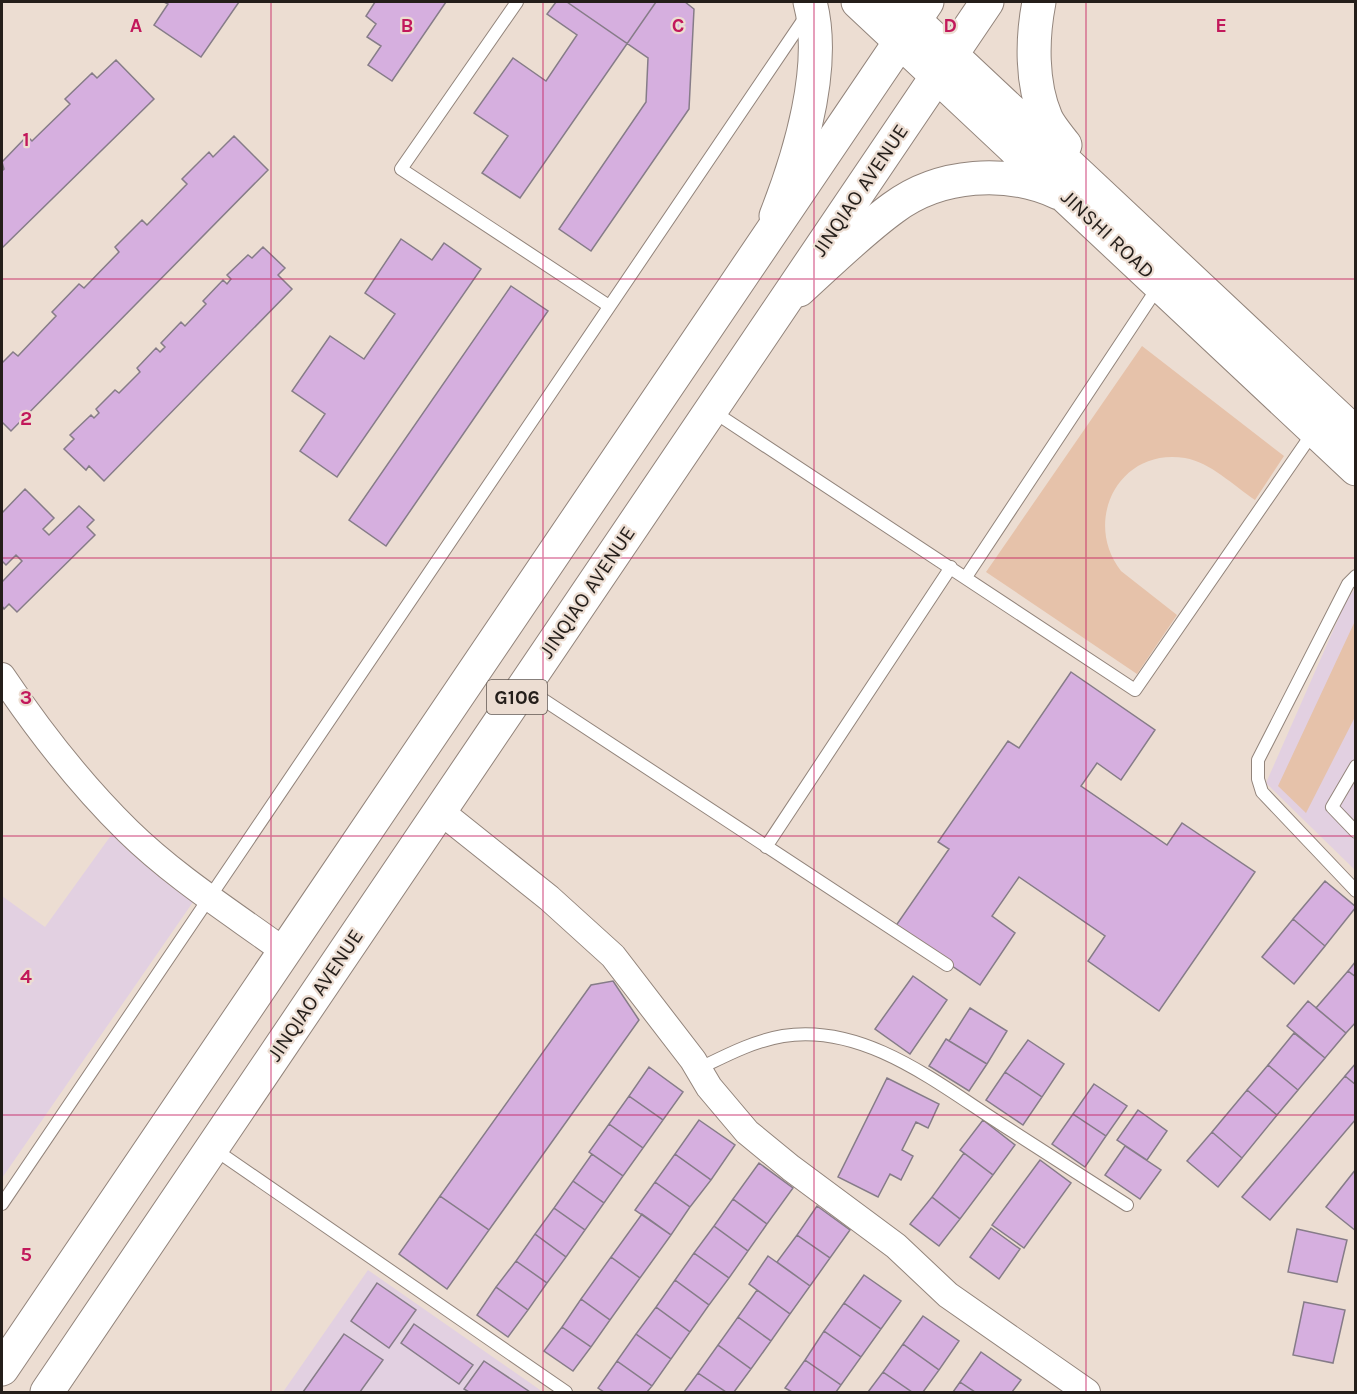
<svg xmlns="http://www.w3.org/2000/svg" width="1357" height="1394" font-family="Karla,sans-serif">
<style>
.commercial{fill:#e2d0e1}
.green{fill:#e6c2aa}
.building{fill:#d6afdf;stroke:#867c88;stroke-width:1.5}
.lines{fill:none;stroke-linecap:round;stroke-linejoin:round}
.service-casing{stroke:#92847b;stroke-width:14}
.minor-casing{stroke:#92847b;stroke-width:28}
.secondary-casing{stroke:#92847b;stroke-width:35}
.trunk-casing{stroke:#92847b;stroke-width:35}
.service{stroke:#fff;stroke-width:12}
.minor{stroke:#fff;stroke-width:26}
.secondary{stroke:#fff;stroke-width:33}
.trunk{stroke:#fff;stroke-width:33}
.grid{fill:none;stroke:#c2185b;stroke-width:1.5;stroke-opacity:0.55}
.labels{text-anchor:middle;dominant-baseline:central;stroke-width:4.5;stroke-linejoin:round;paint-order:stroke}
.shield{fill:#ecddd2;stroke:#605751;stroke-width:1.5}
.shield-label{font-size:20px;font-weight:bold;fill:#241e1a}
.street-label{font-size:21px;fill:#241e1a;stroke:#ecddd2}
.grid-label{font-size:20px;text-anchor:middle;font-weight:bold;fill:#c2185b;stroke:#ecddd2;stroke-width:4.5;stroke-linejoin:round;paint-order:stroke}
</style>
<rect width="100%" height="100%" fill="#ecddd2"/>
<path class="commercial" d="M1355,589V870L1266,783L1347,599Z
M112,834L193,902L2,1178V896L45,927Z
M368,1270L543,1392H283Z"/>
<path class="green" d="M1142,346L1284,456L1255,500C1234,486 1210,462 1185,458C1119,447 1082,521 1121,571L1177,615L1137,674L986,572Z
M1355,621V717L1306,813L1278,786Z"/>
<path class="building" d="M164,2H239L201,57L154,25L168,4Z
M375,2H446L392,81L368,65L381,46L367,37L376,24L366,16Z
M556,2H656L520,198L482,173L508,136L474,113L513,58L546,81L577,35L547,14Z
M567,2H685L694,9L689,109L591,251L559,229L646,102L648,58Z
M116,60L154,99L2,248V171L4,169L2,162L27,136L32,141L70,104L65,99L92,73L97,78Z
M234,136L268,170L11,431L2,422V363L13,352L18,356L56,316L52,312L79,284L84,288L119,252L115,247L142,220L147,225L187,184L182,179L209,152L213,157Z
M401,239L432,260L444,243L481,269L337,477L300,451L325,414L292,391L330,336L364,359L395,314L365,293Z
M263,247L285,268L278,275L292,289L104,481L89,466L86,470L64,449L74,439L70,435L91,415L94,418L99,413L96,409L115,390L119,393L140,372L137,368L156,348L160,352L165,347L161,343L181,322L185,326L206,304L203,301L223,280L227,284L231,279L227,275L248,255L252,258Z
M511,286L548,311L386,546L349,520Z
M25,489L54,518L43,529L49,535L79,506L94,520L87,527L95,535L17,612L9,604L4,609L2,606V582L22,561L16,555L6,565L2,561V513Z
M1071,672L1155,730L1121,780L1097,763L1081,786L1167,845L1182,823L1255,872L1159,1011L1088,961L1105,936L1019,877L992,916L1015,933L980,985L895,927L949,849L938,842L1008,741L1019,748Z
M1325,881L1356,907L1325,946L1293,919Z
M1293,919L1325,946L1294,984L1262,957Z
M1356,961V977L1348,971Z
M1348,971L1356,977V1022L1346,1033L1316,1008Z
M913,976L947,1000L910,1054L875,1029Z
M613,981L639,1020L489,1230L440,1196L591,985Z
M1308,1001L1346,1033L1325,1058L1287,1026Z
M970,1008L1007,1031L987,1064L949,1041Z
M1294,1033L1325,1058L1298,1090L1268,1065Z
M946,1039L987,1064L969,1091L929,1066Z
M1028,1040L1064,1064L1042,1097L1005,1072Z
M1356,1063V1085L1345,1076Z
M1268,1065L1298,1090L1277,1115L1247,1090Z
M649,1067L683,1092L663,1120L629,1096Z
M1005,1072L1042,1097L1023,1125L986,1100Z
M1345,1076L1356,1085V1119L1270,1220L1242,1197Z
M887,1078L939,1104L928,1128L916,1122L902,1150L913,1156L901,1180L890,1174L878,1197L838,1177Z
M1094,1084L1127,1106L1106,1136L1073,1114Z
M1247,1090L1277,1115L1242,1158L1212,1132Z
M629,1096L663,1120L643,1148L609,1124Z
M1138,1110L1167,1131L1147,1160L1117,1140Z
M1073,1114L1106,1136L1085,1167L1052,1144Z
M699,1120L735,1145L711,1180L675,1154Z
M983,1120L1015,1145L993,1175L960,1150Z
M609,1124L643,1148L623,1176L589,1152Z
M1212,1132L1242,1158L1218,1187L1187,1161Z
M1125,1146L1161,1170L1140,1199L1105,1175Z
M964,1153L993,1175L960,1219L932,1197Z
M592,1154L623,1176L604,1203L573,1181Z
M675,1154L711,1180L690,1207L655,1182Z
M1040,1160L1071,1183L1024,1248L992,1225Z
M759,1163L793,1188L767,1224L733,1199Z
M1356,1169V1231L1326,1207Z
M573,1181L604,1203L585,1230L554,1208Z
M655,1182L690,1207L671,1235L635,1210Z
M440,1196L489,1230L447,1289L399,1254Z
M932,1197L960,1219L939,1246L910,1224Z
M733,1199L767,1224L748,1251L714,1226Z
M817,1206L850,1230L830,1258L797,1235Z
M554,1208L585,1230L566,1257L535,1234Z
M642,1214L671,1235L640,1278L611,1257Z
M714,1226L748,1251L729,1278L694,1253Z
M991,1228L1020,1249L999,1279L970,1257Z
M1297,1229L1347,1240L1337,1282L1288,1272Z
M535,1234L566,1257L547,1283L516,1261Z
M797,1235L830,1258L810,1286L777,1262Z
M694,1253L729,1278L709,1305L675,1280Z
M768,1256L810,1286L790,1314L749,1284Z
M611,1257L640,1278L610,1320L581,1299Z
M516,1261L547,1283L528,1310L496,1287Z
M864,1275L901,1301L881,1329L844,1303Z
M675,1280L709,1305L690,1332L656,1307Z
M377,1283L416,1310L389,1348L351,1321Z
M496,1287L528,1310L508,1337L477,1315Z
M757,1290L790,1314L771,1341L738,1317Z
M581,1299L610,1320L591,1347L562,1327Z
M1304,1302L1345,1310L1333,1363L1293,1355Z
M844,1303L881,1329L861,1357L824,1331Z
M656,1307L690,1332L671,1359L636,1334Z
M923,1316L959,1341L939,1370L903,1344Z
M738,1317L771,1341L751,1369L718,1345Z
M414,1324L473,1365L459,1384L401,1343Z
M562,1327L591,1347L573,1371L544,1351Z
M824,1331L861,1357L841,1385L805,1360Z
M344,1334L383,1360L360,1392H303Z
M636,1334L671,1359L652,1386L617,1361Z
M903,1344L939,1370L923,1392H912L883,1372Z
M718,1345L751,1369L734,1392H726L698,1373Z
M981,1352L1021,1380L1012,1392H975L960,1382Z
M805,1360L841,1385L836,1392H792L785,1388Z
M484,1361L530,1392H469L464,1389Z
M617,1361L652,1386L647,1392H604L598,1388Z
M883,1372L912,1392H868Z
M698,1373L726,1392H684Z
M960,1382L975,1392H953Z"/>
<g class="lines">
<defs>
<path id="service" d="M517,2L401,169L609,306
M711,410L1135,690L1314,431
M1356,576L1348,584L1258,760V779L1262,792L1356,891
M966,577L1158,287
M524,687L947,965
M1356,766L1332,807L1356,832
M766,847L951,567
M698,1069C725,1056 753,1041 783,1036C864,1023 937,1083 1001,1124C1043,1151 1085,1178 1127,1205
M214,1149L566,1392
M2,1204L806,16"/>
<path id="minor" d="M2,676C39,731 80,784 128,831C175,877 232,913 284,951
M440,811L549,898L613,956L693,1060L709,1087L747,1132L791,1168L896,1246L948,1295L1087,1392"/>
<path id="secondary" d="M858,2L1356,469
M895,2L1356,434
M1039,2C1032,38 1031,83 1046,118C1050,127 1059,137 1065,145
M776,216C800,155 827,66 810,2
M799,290C830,262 860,232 893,208C940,173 1007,169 1059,193"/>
<path id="trunk" d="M2,1369L927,2
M47,1392L987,2"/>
</defs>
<use href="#service" class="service-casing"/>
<use href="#minor" class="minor-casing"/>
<use href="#secondary" class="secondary-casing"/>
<use href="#trunk" class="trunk-casing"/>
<use href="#service" class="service"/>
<use href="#minor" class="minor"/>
<use href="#secondary" class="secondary"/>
<use href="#trunk" class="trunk"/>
</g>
<path class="grid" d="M271,2V1392M543,2V1392M814,2V1392M1086,2V1392M2,279H1356M2,558H1356M2,836H1356M2,1115H1356"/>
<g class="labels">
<rect class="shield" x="487" y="680" width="60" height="34" rx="4.5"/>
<g class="shield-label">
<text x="517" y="697">G106</text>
</g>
<g class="street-label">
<text transform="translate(860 190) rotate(-56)">JINQIAO AVENUE</text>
<text transform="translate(1108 234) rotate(43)">JINSHI ROAD</text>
<text transform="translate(587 592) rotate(-56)">JINQIAO AVENUE</text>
<text transform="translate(315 995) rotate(-56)">JINQIAO AVENUE</text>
</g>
</g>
<g class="grid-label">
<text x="136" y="32">A</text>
<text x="407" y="32">B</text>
<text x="678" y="32">C</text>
<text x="950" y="32">D</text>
<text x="1221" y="32">E</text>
<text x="26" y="146">1</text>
<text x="26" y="425">2</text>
<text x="26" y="704">3</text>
<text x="26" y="983">4</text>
<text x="26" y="1261">5</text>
</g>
<rect width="1357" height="1394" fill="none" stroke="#241e1a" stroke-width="6"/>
</svg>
